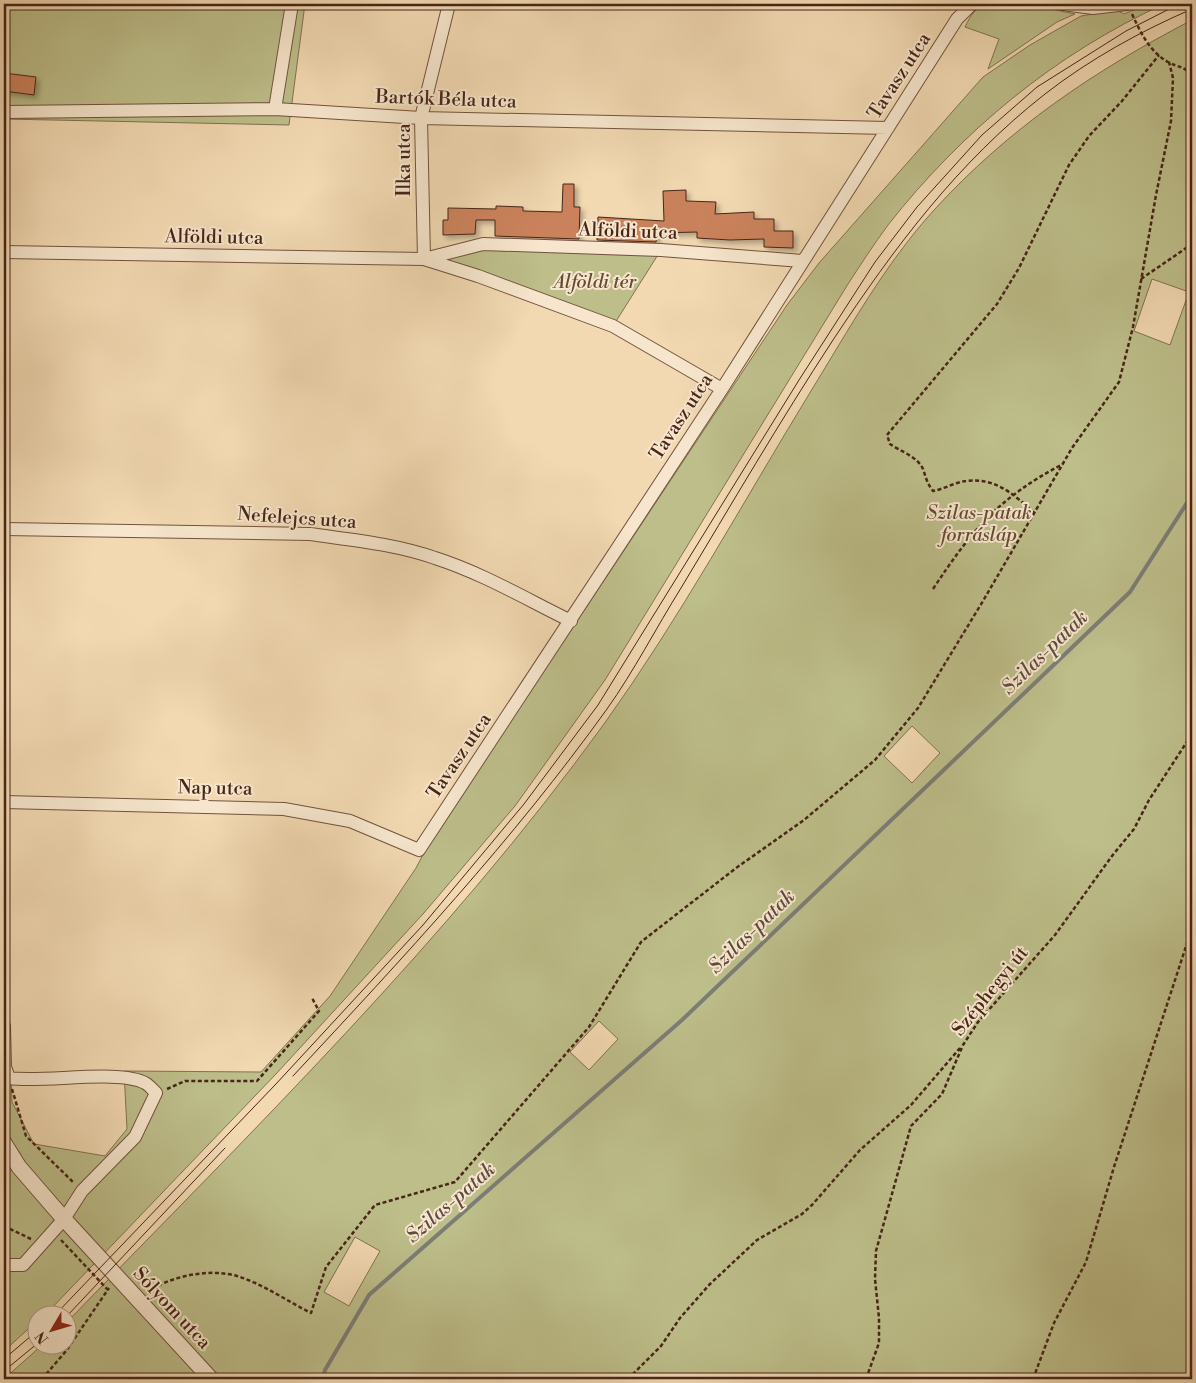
<svg xmlns="http://www.w3.org/2000/svg" width="1196" height="1383" font-family="'Libre Bodoni',serif">
<style>
.green{fill:#bdbe8a;stroke:#827251;fill-rule:evenodd}
.lines{fill:none;stroke-linecap:round;stroke-linejoin:round}
.stream{stroke:#7c7d77;stroke-width:4}
.building{fill:#ca825c;stroke:#472518;filter:url(#shadow)}
.minor-casing{stroke:#72523e;stroke-width:14}
.tertiary-casing{stroke:#72523e;stroke-width:17}
.path{stroke:#472518;stroke-width:2.5;stroke-dasharray:4 2.5;stroke-linecap:butt}
.minor{stroke:#f7e6cd;stroke-width:12}
.tertiary{stroke:#f7e6cd;stroke-width:15}
.tram{stroke:#472518;stroke-width:1}
.labels{text-anchor:middle;dominant-baseline:central;stroke-width:4;stroke-linejoin:round;paint-order:stroke}
.street-label{font-size:19px;fill:#472518;stroke:#f7e6cd}
.park-label{font-size:19px;font-style:italic;fill:#644b34;stroke:#f7e6cd}
.water-label{font-size:20px;font-style:italic;fill:#5d4a40;stroke:#f7e6cd}
</style>
<defs>
<filter id="shadow"><feDropShadow dx="3.5" dy="3.5" stdDeviation="2.5" flood-color="#0004"/></filter>
</defs>
<rect width="100%" height="100%" fill="#f2d9b2"/>
<filter id="stains"><feTurbulence type="fractalNoise" baseFrequency=".004" numOctaves="4"/><feColorMatrix values="0 0 0 0 .2 0 0 0 0 .09 0 0 0 0 .02 0 0 0 .5 -.17"/></filter>
<radialGradient id="worn" r=".72"><stop offset=".6" stop-color="#630" stop-opacity="0"/><stop offset="1" stop-color="#630" stop-opacity=".3"/></radialGradient>
<path class="green" d="M4,4H305L289,125L4,119Z
M988,4H1028L1075,14L1057,22L988,69L999,39L965,27C971,15 975,7 988,4Z
M1148,4H1164C1055,54 962,131 888,225C874,244 861,264 848,284L605,680L515,806L423,914L276,1074L47,1313L44,1315L38,1316L37,1321L4,1351V884L12,1102L34,1144L105,1156L127,1129L124,1071L261,1072L330,996L416,868L427,847L787,305L819,263L983,77L1030,45L1081,16L1117,10L1124,14Z
M1192,20V1379H4L41,1346H68V1321C253,1130 447,941 604,724C680,618 743,502 811,391C849,329 885,264 934,210C1009,128 1094,71 1192,20ZM1152,279L1189,292L1170,345L1134,331ZM912,726L940,753L912,783L884,756ZM599,1021L618,1039L589,1070L570,1052ZM355,1237L380,1251L349,1306L324,1292Z
M483,244L661,250L613,326L424,259Z"/>
<g class="lines">
<path class="stream" d="M323,1379L325,1370L369,1295L682,1020L1130,592L1192,495"/>
</g>
<path class="building" d="M4,73L36,77L34,95L4,91Z
M563,184H574V207H580L579,239L495,236V220H476L475,234L443,235V220H448V208L496,209V206L523,207V211L562,212Z
M686,190V201L716,202L715,214L754,212V219H774V231H793V248L764,247V239L730,240L697,238V232L657,233L656,242L597,240L598,217L664,221L663,191Z"/>
<g class="lines">
<defs>
<path id="minor" d="M1063,4L1093,8L1127,4
M275,109L292,4
M4,112L275,109L421,118L888,128
M4,252L424,259L483,244L661,250L802,261
M424,259L478,276L613,326L722,389
M424,259L421,118L449,4
M4,529L310,534C352,540 395,544 435,558C482,573 526,599 571,621
M4,802L284,809L350,821L419,850L722,389L957,19L972,4
M4,1026L5,1067L9,1078C42,1083 120,1069 145,1083C149,1085 153,1090 156,1093L135,1137L82,1191L64,1219L23,1265H4"/>
<path id="tertiary" d="M4,1143L19,1167L64,1219L211,1379"/>
</defs>
<use href="#minor" class="minor-casing"/>
<use href="#tertiary" class="tertiary-casing"/>
<path class="path" d="M1132,14C1141,33 1149,51 1168,62C1179,68 1182,65 1192,75
M1141,279L1192,244
M1034,513C1015,495 995,477 966,481C956,482 944,489 933,491C927,483 926,478 923,469C918,457 900,451 890,444L887,435L997,304L1019,268L1069,165L1089,136L1122,101L1159,55
M933,589C972,530 998,498 1063,464
M1188,940L1192,950
M12,1089L26,1136L74,1183
M167,1089L185,1081H257L319,1011L312,998
M4,1226L31,1239
M61,1240L108,1290
M147,1292C171,1276 209,1268 237,1276C263,1284 287,1301 311,1313L326,1267L375,1205L455,1182L589,1027L641,942L736,868L804,820L875,760L918,708L983,601L1072,448L1119,382L1133,327L1156,195L1171,121L1173,78L1169,62
M42,1379L66,1351L109,1288
M628,1379L661,1346L680,1318L709,1285L757,1240L802,1214L812,1205L860,1150L911,1105L960,1048
M866,1379L879,1343V1318L875,1279L876,1251L911,1126L942,1094L963,1045L978,1022L1055,935L1112,856L1134,829L1149,800L1192,734
M1033,1379L1054,1323L1086,1262L1114,1167L1192,928"/>
<use href="#minor" class="minor"/>
<use href="#tertiary" class="tertiary"/>
<path class="tram" d="M293,1076C403,958 513,840 607,709C634,671 656,628 681,588C731,505 780,421 833,340C894,248 957,163 1045,94C1090,59 1141,31 1192,9
M54,1316L275,1085L423,925L524,804L598,705L799,380L875,262L917,207L982,135L1037,87L1126,31L1179,4
M67,1316L225,1148
M4,1359L38,1330
M4,1371L38,1343"/>
</g>
<g class="labels">
<g class="street-label">
<text transform="translate(899 76) rotate(-57)">Tavasz utca</text>
<text transform="translate(446 99) rotate(2)">Bartók Béla utca</text>
<text transform="translate(404 160) rotate(-90)">Ilka utca</text>
<text transform="translate(628 231) rotate(2)">Alföldi utca</text>
<text transform="translate(214 237) rotate(1)">Alföldi utca</text>
<text transform="translate(681 417) rotate(-57)">Tavasz utca</text>
<text transform="translate(297 518) rotate(4)">Nefelejcs utca</text>
<text transform="translate(459 756) rotate(-56)">Tavasz utca</text>
<text transform="translate(215 788) rotate(1)">Nap utca</text>
<text transform="translate(990 991) rotate(-51)">Széphegyi út</text>
<text transform="translate(172 1308) rotate(47)">Sólyom utca</text>
</g>
<g class="park-label">
<text x="595" y="282">Alföldi tér</text>
<text x="979" y="513">Szilas-patak<tspan x="979" dy="22">forrásláp</tspan></text>
</g>
<g class="water-label">
<text transform="translate(1045 653) rotate(-44)">Szilas-patak</text>
<text transform="translate(752 932) rotate(-44)">Szilas-patak</text>
<text transform="translate(451 1203) rotate(-41)">Szilas-patak</text>
</g>
</g>
<rect width="1196" height="1383" fill="none" stroke="#f2d9b2" stroke-width="20"/>
<rect x="5" y="5" width="1186" height="1373" fill="none" stroke="#472518" stroke-width="2.5"/>
<rect x="10" y="10" width="1176" height="1363" fill="none" stroke="#472518"/>
<g transform="translate(52 1330) rotate(232)"><circle r="24" fill="#f7e6cd" stroke="#b19985"/>
<path d="M0-4L9 19L0 12L-9 19Z" fill="#8f2418"/>
<text y="-8" font-size="14" font-weight="bold" text-anchor="middle" fill="#472518">N</text>
</g>
<rect width="100%" height="100%" filter="url(#stains)"/>
<rect width="100%" height="100%" fill="url(#worn)"/>
</svg>
